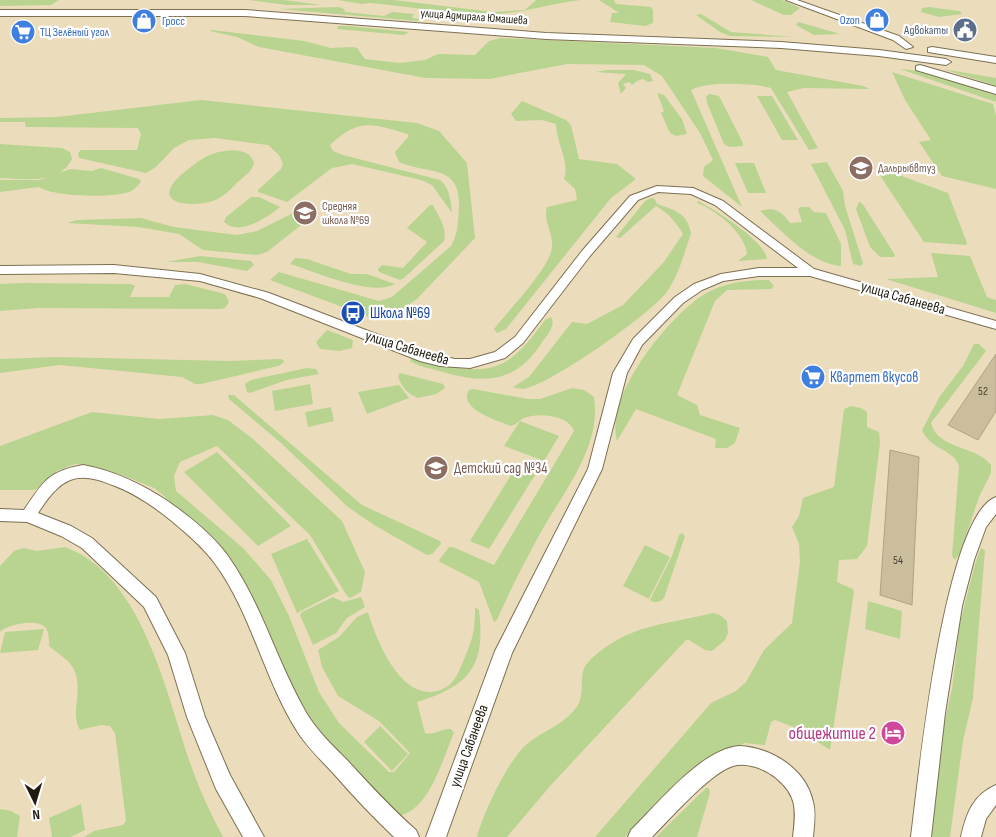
<svg xmlns="http://www.w3.org/2000/svg" width="996" height="837" font-family="'Sofia Sans Condensed',sans-serif">
<style>
.green{fill:#b8d490}
.building{fill:#cbbe9d;stroke:#b0a383}
.lines{fill:none;stroke-linecap:round;stroke-linejoin:round}
.minor-casing{stroke:#7c7052;stroke-width:2}
.major-casing{stroke:#7c7052;stroke-width:2}
.minor{fill:#fff;fill-rule:evenodd}
.major{fill:#fff;fill-rule:evenodd}
.labels{text-anchor:middle;dominant-baseline:central;stroke-width:4.5;stroke-linejoin:round;paint-order:stroke}
.far-street-label{font-size:12px;fill:#201c0f;stroke:#fff}
.far-shop-label{font-size:12px;fill:#366cbe;stroke:#fff;text-anchor:start}
.far-service-label{font-size:12px;fill:#4e5e75;stroke:#fff;text-anchor:end}
.far-education-label{font-size:12px;fill:#785e54;stroke:#fff;text-anchor:start}
.number-label{font-size:12px;fill:#4b4432}
.street-label{font-size:15px;fill:#201c0f;stroke:#fff}
.transit-label{font-size:15px;fill:#164399;stroke:#fff;text-anchor:start}
.shop-label{font-size:15px;fill:#366cbe;stroke:#fff;text-anchor:start}
.education-label{font-size:15px;fill:#785e54;stroke:#fff;text-anchor:start}
.near-hotel-label{font-size:18px;fill:#b23c85;stroke:#fff;text-anchor:end}
</style>
<rect width="100%" height="100%" fill="#ebddbc"/>
<path class="green" d="M0,0H59L51,5L0,6Z
M249,0H284L321,5H287Z
M338,0H394L493,12L525,10L536,0H581C551,3 522,14 491,14C451,15 409,6 369,3L361,4Z
M599,0H614L616,4L651,7L653,10V23L645,26L610,22L612,13H619Z
M751,0H782L800,8L791,15H784Z
M339,7L344,9L345,12L384,16L392,12L414,14L412,18L421,19L417,21L279,9Z
M929,7L959,11L963,14L939,17L921,12L922,8Z
M701,14L731,32L794,37L730,36L720,32L696,15Z
M798,22L837,33L838,34L814,35L796,25Z
M338,26H348L409,32L404,35L337,29Z
M212,30L304,41L331,48L353,47L357,48L365,59L399,63L425,60L438,54L475,55L489,41L501,38L716,48L768,57L776,70L863,86L870,89L804,88L787,92L818,148L809,150L771,88C754,83 706,81 691,90L742,207L703,176L704,167L713,160L700,133L662,76L644,65L567,64L489,79L425,78L259,47L237,37L210,31Z
M900,69C933,71 966,84 996,95V102Z
M943,69L996,78V86Z
M607,70H634L650,74L653,81L648,82L643,79L637,81L632,85L629,82L623,84L626,88L621,94L618,83L626,74L595,72Z
M892,72L993,104L996,116V189L942,176L919,142L931,140L905,100Z
M657,93L664,95L682,119L687,134L676,136L670,133L661,113L664,111Z
M709,94L719,96L743,143V146L729,147L724,144L707,103L706,97Z
M757,96H772L798,140H782Z
M201,100L417,123L439,131L467,163L475,238L417,299L393,315L369,317L270,280L279,272L379,301L392,297L451,246C458,234 458,222 459,208C461,163 428,175 399,162L395,152L409,136L407,134C372,123 358,118 330,145L333,151L343,155L440,180C450,188 451,202 452,213L432,185L421,180L352,164L332,168L287,202L258,192V190L281,169L283,164L279,155L268,145L215,138L189,140L174,148L156,167L146,173L79,158L78,153L81,150H137L141,134L138,128L26,127L25,122H0V118L57,117Z
M522,101L566,120L571,125L579,159L617,164L636,179L611,198L506,329L497,333L494,329C509,310 544,274 551,252C556,236 542,221 547,207L577,200L575,189L564,179C570,161 556,143 556,124L542,120L516,121L511,114Z
M0,144L62,148L70,152L72,159C60,185 22,179 0,178Z
M225,151C236,150 251,150 254,163C252,171 246,175 240,180C232,188 224,197 213,201C190,208 148,204 182,174C196,163 206,153 225,151Z
M827,162L843,191L845,206L863,263L861,266L853,264L845,230L811,164Z
M735,163H754L766,193H748Z
M101,168L139,179L141,182C138,186 134,190 129,192C112,198 53,197 39,187L0,192V180H40L70,169L92,171Z
M885,170L948,193L967,243L966,245L924,242L879,174Z
M251,197H259L280,207C267,217 240,237 224,222L226,217Z
M651,198L655,199L657,204C675,210 687,213 691,233C684,254 679,275 666,293C649,315 551,384 524,389C521,389 517,388 513,387L529,377L572,322L587,324L623,305L663,263L683,234C676,222 667,212 656,206L620,238L616,237L645,201Z
M698,201C714,209 765,241 767,259L738,261L747,254C745,233 716,210 697,203Z
M859,202L862,203L895,255L894,257H880L870,247L856,209Z
M430,205H433C439,217 447,227 444,241L404,278L400,280L379,272L378,269L382,265L403,268L427,242L407,228Z
M801,207H809L814,212L826,213L841,244V266C809,263 783,232 760,211C775,206 782,212 790,223L802,222L798,209Z
M293,213L303,217L305,222L267,252L257,255L203,250L179,234L138,227L67,223L77,220L141,218L174,227L237,235L257,231Z
M931,253L970,256L987,297L996,300V313L886,279L938,277Z
M200,256L251,261L254,265L247,271L198,262H166Z
M295,258L307,259L351,274H367L395,284C371,297 316,272 290,264Z
M761,280H769L774,286L771,289L727,290L715,301L677,395L697,405L700,415L740,428L735,443L727,448H715L716,439L636,409L617,441C605,397 663,325 696,300C715,285 738,281 761,280Z
M24,283L131,284L135,286L130,297H169L175,285L185,284L225,294L229,302L225,308L220,309L38,308L0,311V284Z
M551,317C556,326 548,334 543,341C517,382 487,385 443,372C433,369 419,367 410,361L413,356C447,366 486,381 516,354C528,344 537,330 546,319Z
M327,330L353,340L352,348L340,351L320,349L316,342Z
M974,344H979L986,351L931,423C937,449 977,446 991,465V473L979,497L960,553L955,560L952,556L959,466C954,449 930,450 922,430L940,396L963,366Z
M57,357L229,361L281,359L284,361L283,363L278,366L201,384H195L182,377L60,365L0,373V359Z
M307,368L316,369L319,374L287,380L250,393L247,392L245,384L251,380Z
M400,373L443,384L445,388L436,394L418,398C408,394 401,387 398,376Z
M310,384L313,404L275,411L272,391Z
M399,385L409,398L367,414L358,392Z
M572,388L584,390L594,397C602,446 564,491 541,532C525,561 510,590 497,620L494,622L479,582L440,562L439,560L449,547H453L494,565L574,431C569,415 538,412 524,418C519,420 517,425 511,426C499,421 457,409 469,390L473,389L528,399H540Z
M228,395H234L362,505L440,541L441,544L432,554L427,555L374,525L348,507L281,443L229,399Z
M851,406L861,408L867,412V427L879,432L880,443L867,546L857,559L839,560L837,582L853,589L854,592L830,750L796,728L775,720L771,722L765,745L745,743L703,760L625,837H595L711,703L736,691L746,682L764,650L792,623L800,562L799,544L792,527L799,516L803,498L834,487L844,409Z
M331,407L334,421L308,427L305,412Z
M92,412L159,419L213,415L228,420L253,439L342,521L365,572L361,592L350,598L347,596L310,535L217,446L180,462L174,476L176,491L243,548L271,580L289,616L319,692L339,723L389,772H394L410,753L379,721L338,696L322,667L318,650L339,637L357,617L368,612C376,639 400,700 437,691C453,687 457,676 463,662C473,638 475,632 475,607L479,610C486,667 469,686 417,702L425,733C433,736 442,728 451,729L454,733C442,760 428,816 394,816L315,735L222,554L164,496L154,488L122,475L90,466L75,464L57,471L40,488L33,490H0V446Z
M520,421L559,436L544,461L504,446Z
M217,452L291,526L258,546L184,472Z
M516,467L535,475L489,549L470,541Z
M682,533L685,536L664,598C660,602 655,604 650,600L672,556L679,535Z
M307,539L339,591L297,613L271,554Z
M645,545L670,557L649,599L623,586Z
M65,547C145,576 167,699 193,771C201,793 212,816 223,837H84L94,831L123,825L126,821L115,733L110,726L101,725L80,730C69,712 85,689 73,668C68,659 56,652 49,646C49,641 49,634 47,630C43,617 7,624 0,632V566L14,551L24,548L37,551Z
M981,548L985,550L973,698L963,741L950,837H929L943,729L952,689L960,623L975,564Z
M333,597L343,602L361,597L365,607L347,618L336,633L313,645L300,615L302,612Z
M868,601L902,611L900,639L865,629Z
M713,613L720,615L727,621L728,633L725,640L712,651L705,650L689,640H686L551,785L507,837H477C483,813 508,760 527,744C544,730 565,725 578,705C584,694 580,678 584,668C589,659 600,651 609,645C639,624 678,622 713,613Z
M44,629L38,650L0,653L5,632Z
M380,726L408,754L392,771L364,742Z
M706,788H709L710,793L697,837H656Z
M81,804L85,830L71,837H52L49,818Z
M0,809L11,811L20,816L17,837H0Z"/>
<path class="building" d="M996,354V411L978,440L948,425Z
M890,450L919,457L912,605L880,595Z"/>
<g class="lines">
<defs>
<path id="minor" d="M786,0H797L899,36L913,47L906,49L893,40Z
M657,186L693,188L723,201L814,269L996,321V329L810,276H759L723,281L702,290L683,303L642,345L627,373L602,469L512,653L446,837H426L495,651L588,469L613,373L633,339L675,297L694,284L721,274L759,268H798L715,205L691,194L658,192L638,200L590,256L523,343L505,358L470,368L440,366L420,361L260,298L200,281L114,273L0,274V266L114,265L200,274L269,293L426,353L455,359H470L495,352L515,337L582,251L630,196Z
M83,465C115,471 142,484 169,502C190,517 212,534 228,556C262,604 277,663 307,714C318,732 333,746 347,760C369,784 391,808 416,830L419,837H394C373,817 353,796 334,774C321,760 307,747 297,731C264,679 252,615 216,565C204,548 188,535 173,522C156,508 136,494 115,486C75,469 61,478 38,513L71,526L92,538L156,597L185,653L205,717L230,775L264,837H243L216,789L187,717L168,655L144,607L82,548L61,536L27,522L0,521V509L24,510C43,482 48,471 83,465Z
M996,497V514L986,527L974,560L962,606L945,713L931,837H911C918,782 944,515 996,497Z
M740,746C772,748 806,769 813,802C816,813 814,825 813,837H793C796,811 798,796 776,778C765,769 747,762 733,766C710,773 670,819 652,837H628L631,830C657,805 702,748 740,746Z
M996,785V805L986,819L981,837H961C966,814 973,795 996,785Z"/>
<path id="major" d="M0,10H245L546,33L781,42L879,50L946,59L951,62L946,65L879,56L781,48L546,39L245,16H0Z
M932,47L996,57V63L928,52V48Z
M920,65L996,87V94L916,70V66Z"/>
</defs>
<use href="#minor" class="minor-casing"/>
<use href="#major" class="major-casing"/>
<use href="#minor" class="minor"/>
<use href="#major" class="major"/>
</g>
<defs>
<symbol id="shop-disc" viewBox="-11 -11 22 22"><circle r="9.5" fill="#3f7fe0" stroke="#fff"/><path d="M-5-2.5h2.3a2.7 3.5 0 0 1 5.4 0H5L5.5 6h-11ZM-1.5-2.5h3a1.5 2.3 0 0 0-3 0Z" fill="#fff"/></symbol>
<symbol id="civic-disc" viewBox="-11 -11 22 22"><circle r="9.5" fill="#5c6f8a" stroke="#fff"/><path d="M-.6-6.5H3V-4.5H.6V-3L4-1V1h2V6H-6V1h2V-1L-.6-3ZM-1.2 2.5V6h2.4V2.5Z" fill="#fff"/></symbol>
<symbol id="supermarket-disc" viewBox="-11 -11 22 22"><circle r="9.5" fill="#3f7fe0" stroke="#fff"/><path d="M-6-5.5h2.5l.6 2H6L4.5 2H-2.5L-4.4-4H-6ZM-1.5 3.2a1.3 1.3 0 1 0 .1 0ZM3 3.2a1.3 1.3 0 1 0 .1 0Z" fill="#fff"/></symbol>
<symbol id="university-disc" viewBox="-11 -11 22 22"><circle r="9.5" fill="#8d6e63" stroke="#fff"/><path d="M0-5L7-2L0 1L-7-2ZM-4 1L0 2.5L4 1V4Q0 6-4 4Z" fill="#fff"/></symbol>
<symbol id="school-disc" viewBox="-11 -11 22 22"><circle r="9.5" fill="#8d6e63" stroke="#fff"/><path d="M0-5L7-2L0 1L-7-2ZM-4 1L0 2.5L4 1V4Q0 6-4 4Z" fill="#fff"/></symbol>
<symbol id="bus-disc" viewBox="-11 -11 22 22"><circle r="9.5" fill="#1a4fb4" stroke="#fff"/><path d="M-5-6H5V4H4V6H2V4H-2V6H-4V4H-5ZM-3.5-4V0h7V-4ZM-3.5 1.2v1.5H-2V1.2ZM2 1.2v1.5H3.5V1.2Z" fill="#fff"/></symbol>
<symbol id="hotel-disc" viewBox="-11 -11 22 22"><circle r="9.5" fill="#d1479c" stroke="#fff"/><path d="M-6-4.5h1.5V1H6V5H4.5V3h-9V5H-6ZM-4 0a1.8 1.8 0 1 1 3.6 0ZM.5 0V-2.5h3Q6-2.5 6 0Z" fill="#fff"/></symbol>
</defs>
<g fill-rule="evenodd">
<use href="#shop-disc" x="863" y="6" width="28" height="28"/>
<use href="#shop-disc" x="130" y="7" width="28" height="28"/>
<use href="#civic-disc" x="951" y="16" width="28" height="28"/>
<use href="#supermarket-disc" x="9" y="18" width="28" height="28"/>
<use href="#university-disc" x="847" y="154" width="28" height="28"/>
<use href="#school-disc" x="291" y="199" width="28" height="28"/>
<use href="#bus-disc" x="339" y="299" width="28" height="28"/>
<use href="#supermarket-disc" x="799" y="363" width="28" height="28"/>
<use href="#school-disc" x="422" y="454" width="28" height="28"/>
<use href="#hotel-disc" x="879" y="719" width="28" height="28"/>
</g>
<g class="labels">
<g class="far-street-label">
<text transform="translate(474 17) rotate(4)">улица Адмирала Юмашева</text>
</g>
<g class="far-shop-label">
<text x="860" y="20" text-anchor="end">Ozon</text>
<text x="162" y="21">Гросс</text>
<text x="40" y="32">ТЦ Зелёный угол</text>
</g>
<g class="far-service-label">
<text x="948" y="30">Адвокаты</text>
</g>
<g class="far-education-label">
<text x="878" y="168">Дальрыбвтуз</text>
<text x="322" y="206">Средняя<tspan x="322" dy="14">школа №69</tspan></text>
</g>
<g class="number-label">
<text x="983" y="391">52</text>
<text x="898" y="560">54</text>
</g>
<g class="street-label">
<text transform="translate(903 298) rotate(16)">улица Сабанеева</text>
<text transform="translate(407 348) rotate(17)">улица Сабанеева</text>
<text transform="translate(469 746) rotate(-70)">улица Сабанеева</text>
</g>
<g class="transit-label">
<text x="370" y="313">Школа №69</text>
</g>
<g class="shop-label">
<text x="830" y="377">Квартет вкусов</text>
</g>
<g class="education-label">
<text x="454" y="468">Детский сад №34</text>
</g>
<g class="near-hotel-label">
<text x="876" y="733">общежитие 2</text>
</g>
</g>
<g transform="translate(35 802) rotate(175)" stroke="#ffffff" stroke-width="4" paint-order="stroke">
<path d="M0-4L9 19L0 12L-9 19Z" fill="#201c0f"/>
<text y="-8" font-size="14" font-weight="bold" text-anchor="middle" fill="#201c0f">N</text>
</g>
</svg>
